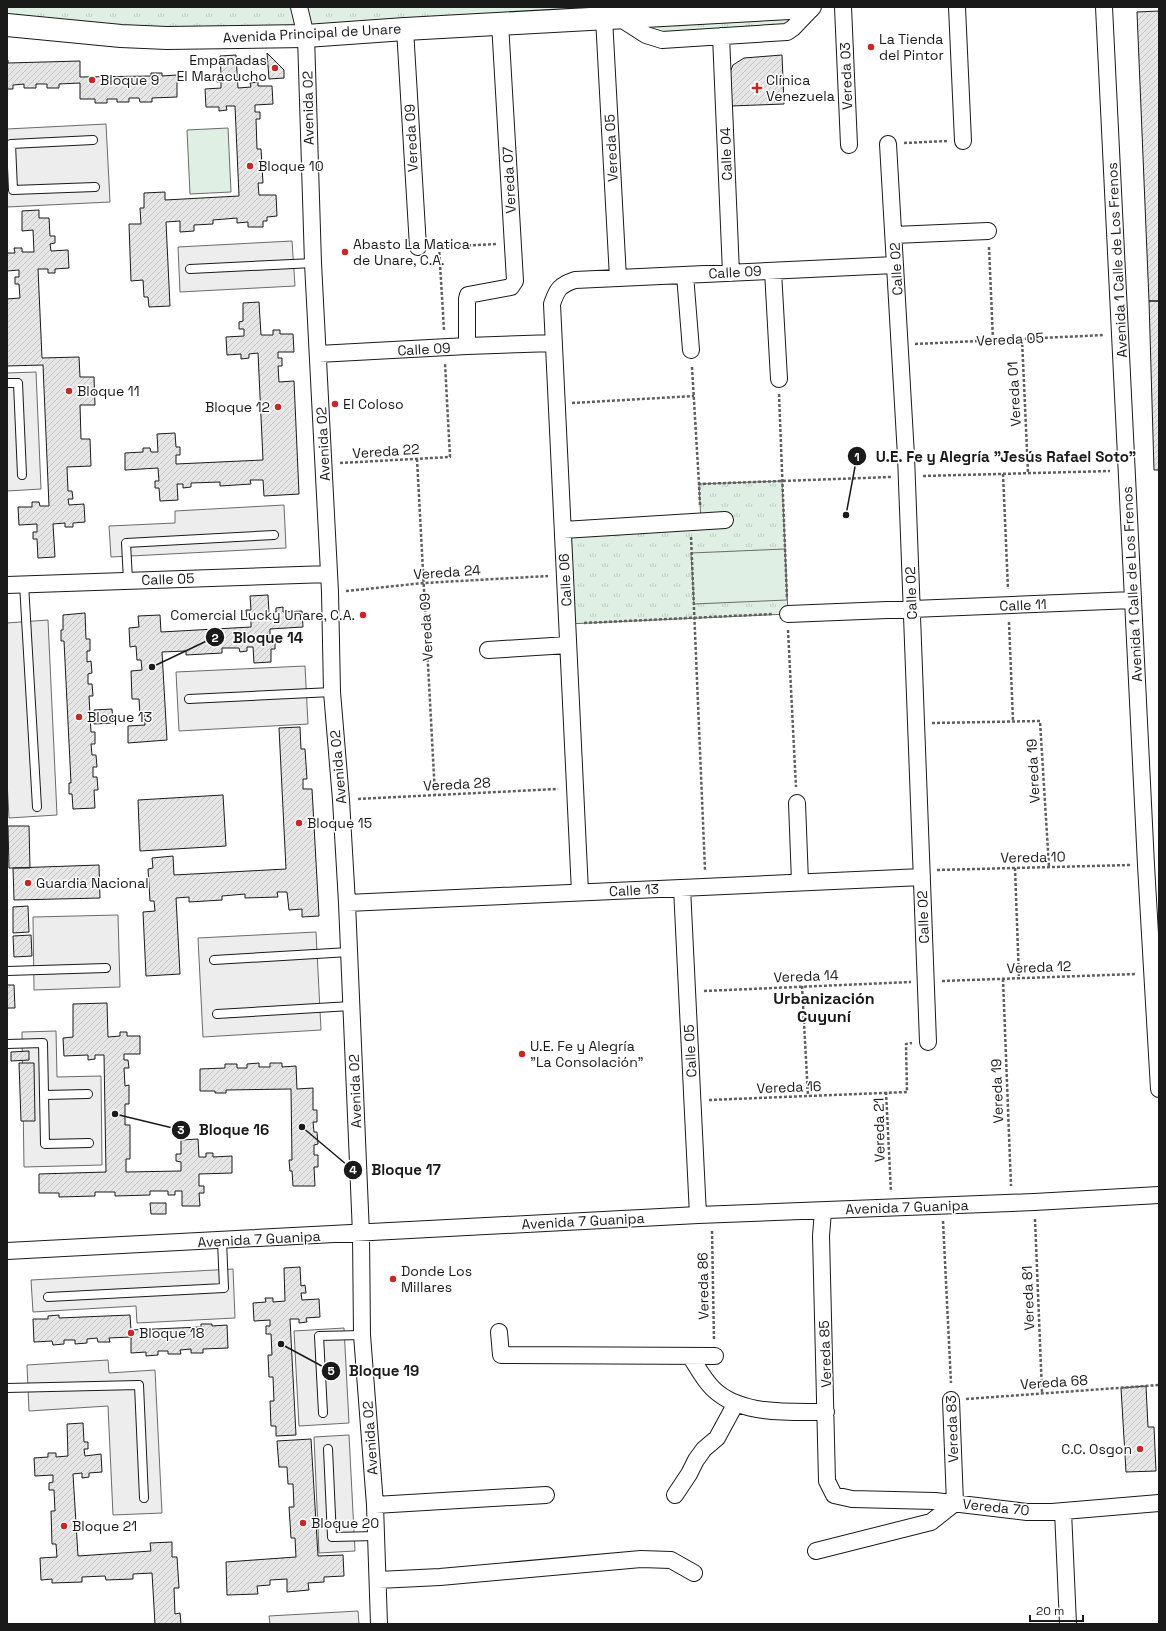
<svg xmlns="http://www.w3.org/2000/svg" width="1166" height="1631" font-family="'Space Grotesk',sans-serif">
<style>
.grass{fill:url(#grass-tufts);stroke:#6a6a6a}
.garden{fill:#e0efe3;stroke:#6a6a6a}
.parking{fill:#ededed;stroke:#6a6a6a}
.building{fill:url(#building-hatch);stroke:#1a1a1a}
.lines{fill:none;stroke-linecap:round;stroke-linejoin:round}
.lane-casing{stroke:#1a1a1a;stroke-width:10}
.street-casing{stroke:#1a1a1a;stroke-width:18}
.secondary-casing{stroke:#1a1a1a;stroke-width:24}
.path{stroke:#5f5f5f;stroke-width:2.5;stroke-dasharray:3 2;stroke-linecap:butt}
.lane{stroke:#fff;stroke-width:8}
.street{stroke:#fff;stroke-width:16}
.secondary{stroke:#fff;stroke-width:22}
.poi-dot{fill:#c62828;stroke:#fff;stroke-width:1.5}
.labels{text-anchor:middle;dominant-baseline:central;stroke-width:3;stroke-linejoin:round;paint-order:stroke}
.street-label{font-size:14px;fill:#1a1a1a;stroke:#fff}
.poi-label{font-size:14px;fill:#1a1a1a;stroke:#fff;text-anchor:start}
.quarter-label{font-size:16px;font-weight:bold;fill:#1a1a1a;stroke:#fff}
.leader{fill:none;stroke:#1a1a1a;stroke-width:1.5}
.callout-dot{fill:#1a1a1a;stroke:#fff;stroke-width:1.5}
.mark-label{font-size:12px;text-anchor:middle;font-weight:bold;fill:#fff}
.callout-label{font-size:15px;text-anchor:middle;font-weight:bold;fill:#1a1a1a;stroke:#fff;stroke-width:3;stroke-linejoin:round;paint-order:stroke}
</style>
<defs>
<pattern id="grass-tufts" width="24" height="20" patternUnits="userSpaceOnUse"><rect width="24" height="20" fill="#e0efe3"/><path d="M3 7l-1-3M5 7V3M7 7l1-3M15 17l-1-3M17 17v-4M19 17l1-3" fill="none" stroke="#c0ccc2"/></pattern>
<pattern id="building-hatch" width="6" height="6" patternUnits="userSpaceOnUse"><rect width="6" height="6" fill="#e6e6e6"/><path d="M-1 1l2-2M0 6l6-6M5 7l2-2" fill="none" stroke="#c5c5c5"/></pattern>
</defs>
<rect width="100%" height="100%" fill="#fff"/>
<path class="grass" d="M7,7H813L797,24L662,40L618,17L342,33L7,25Z
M782,481L788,614L567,624L563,530L701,522L699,484Z"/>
<path class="garden" d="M228,128L231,192L190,194L187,130Z
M785,549L787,600L694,604L691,553Z"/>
<path class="parking" d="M106,124L110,202L7,207V129Z
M292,241L295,286L180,292L178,247Z
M36,372L41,489L7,491V373Z
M284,505L286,548L111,557L109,526L175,523V511Z
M48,620L57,815L9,818L7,781V623Z
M305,666L308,724L179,731L176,672Z
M118,915L120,987L34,990L33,917Z
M316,932L321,1030L203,1037L198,938Z
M56,1031L57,1077L101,1076L102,1165L24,1167L22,1032Z
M233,1269L235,1318L137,1323L136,1306L33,1312L31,1280Z
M344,1328L349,1423L299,1426L294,1331Z
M108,1360L109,1373L155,1370L162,1513L113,1515L108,1406L29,1411L27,1365Z
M349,1435L355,1551L319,1553L314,1437Z
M358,1611L359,1624H270L269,1616Z"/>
<path class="building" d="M1159,11V301H1149L1137,12Z
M267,53L284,70V78L269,79Z
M236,55L238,88L251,87L250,83L258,82V86H272L273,104L255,105V112H260V119H256L257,149H261L263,183H258L259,195H276L277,216L267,217V221H263V227H248V222L237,223V218L213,220V224L194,225V231L180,232V221L166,222L170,306L149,307L148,297H144L143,280L131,281L129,224H141L140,208H144V193L165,192V200L239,196L235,106H226L227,110L219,111V107H206L205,89L221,88V82H217V75H221L220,56Z
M782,55L784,104L731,106L730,72L733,65L744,58Z
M7,60H8V63L80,61V77L151,76V73H162V76L177,75V97L152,98V102H140L139,98H129V102H117V99H107V103H95V99H80V83L59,84V88H47V84H36V88H24V84L13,85V89H7Z
M39,210V218H49L50,236H55V243L50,244L51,251L68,250L69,268L55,269V273H48V269H38L42,358L79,357L80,377H94L95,405H80L81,439H90L91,466L67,467L68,491H72L73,499H68L69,505L84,504L85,522L73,523V527H65V523L53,524L55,557L38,558L37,539H33V532H37V524L19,525L18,507H32V502H39L40,506H49L43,365L7,366V299L20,298L19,284H15V277H19V270L7,271V253H15L14,248H22V252H34L33,230L22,231V211Z
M1149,301H1159V470H1154Z
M259,302L261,335H273V330H280V334H293L294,352H278V358H282V366H278L279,382L294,381L299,494L264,496L263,480H250L251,484L220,486V482L191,483V487L183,488V484H177L178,500L160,501L159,488H155V481H159L158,468L125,470V453L143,452V448H150L151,452H158L157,434L175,433L176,447H180V455H176V464L263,460L258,353L249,354V358L241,359V354L227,355L226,337L244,336V329H239V322L243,321V303Z
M268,595L269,613L276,612V608L283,607V612L302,611L303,627L270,629V642L275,641V649H271V662L254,663L253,647H247V651L240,652L239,648H222V653L186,655V651L162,652L167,740L128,743V726L145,725L144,714L140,715L139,699H132L131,671L142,670L141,660H137L136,646L130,647L129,628L139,627L138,616L160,615L161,632L251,627V618H247L246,610H251L250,596Z
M85,613L86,639H90V651H87V662L91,661L92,673L88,674V684H92L93,696H89L91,732H95V744H91L92,755H96L97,767H93V777H97L98,790H94L95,808L73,809L72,794H69V783H71L64,641H61V630H63V615Z
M112,709L113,723L94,724V710Z
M300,727L301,749H305L307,779H303V789H312L319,916L302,917V909L289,910L287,892H277L278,897L245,898V894L222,896V900L189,902V897L176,898L180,974L146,976L143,912L155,911L154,901H150L148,869L153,868L152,858L173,856L174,875L286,869L279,728Z
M223,795L226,846L140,851L138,800Z
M8,826H29L30,868H9Z
M99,865L100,898L14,900L13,868Z
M28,906L29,932L13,933V907Z
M31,935L32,956L14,957L13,936Z
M7,985H14L15,1008H7Z
M107,1003L108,1037L120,1036V1032H127V1036H140V1054H124V1060H128L129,1068H124L125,1086L129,1085V1104H125V1125H130V1159H126V1172L181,1171V1162L176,1161V1154H181V1140L198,1139L199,1157H206V1153H213V1157L232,1156V1173L199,1174V1186H204V1193H199L200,1206H182V1191H175V1195H168V1191H150V1195L115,1196V1192H95V1196L59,1197V1193H39V1174L106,1172L104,1055H95V1059L88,1060V1055L64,1056L63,1038L73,1037V1004Z
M29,1051V1060L11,1061V1052Z
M19,1063H34L35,1121H21Z
M259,1063V1067H270V1063H282V1067L296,1066L297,1089L313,1088V1110H317V1122H313L314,1132H317L318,1144L314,1145V1155H318V1167H314L315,1186H293L292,1171H290L289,1160H292L291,1089L226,1090V1093H215V1091H200V1069L225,1068V1064H237V1068H247V1064Z
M150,1203H166V1214H151Z
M300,1267L301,1286L305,1285L306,1293H301L302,1300L319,1299L320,1317L306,1318L307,1322L299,1323V1319H290L296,1435L276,1436V1426H271L270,1401H274L273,1377H269L268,1355H272L271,1334H266V1326H270V1320L254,1321L253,1303L266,1302L265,1298H273V1302L285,1301L284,1268Z
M59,1315V1318L130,1315L131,1330L201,1327V1324H212V1326L227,1325L228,1348L203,1349V1353H191V1349L180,1350L181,1354H168V1351H158V1355L146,1356V1352L131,1353V1337L109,1338L110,1342H98L97,1338L87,1339V1343L75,1344V1340H64V1344L53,1345L52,1341L34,1342L33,1319H48V1316Z
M1146,1386L1148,1427H1154L1156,1471L1126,1472L1121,1388Z
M83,1423L84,1442H88V1449H84L85,1456L101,1454L102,1472L89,1473V1477L82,1478V1473L73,1474L78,1556L151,1551L150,1543L172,1542V1557H177L179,1588H174L175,1614L180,1613L181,1624H155L152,1573L133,1574V1579L106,1580L105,1576L82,1577V1582L52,1583V1579L41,1580L40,1558L57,1557L56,1544H52L51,1511H55L54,1490H49V1483L53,1482V1475L35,1476L34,1458L48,1457V1453H56V1457L68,1456L67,1424Z
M311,1439L318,1556L343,1555L344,1576L324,1577V1582L308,1583L309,1590L287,1592V1579L270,1580V1585L257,1586L258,1594L227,1595L226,1562L296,1557L295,1538H291L289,1507H294L293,1484H288L287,1467H279L277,1441Z"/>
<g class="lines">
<defs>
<path id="lane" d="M93,140L11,144L13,190L95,187
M190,269L313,263
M7,383H18L22,475
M128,580L126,543L274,535
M24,584L37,807
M189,699L332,692
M214,960L349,952
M7,971L106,968
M217,1014L351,1006
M7,1044L43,1043L45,1144L89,1143
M44,1095L88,1094
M48,1297L224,1288L222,1241
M7,1388L139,1385L144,1498
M323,1413L319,1336L362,1335
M328,1449L332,1537L376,1536"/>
<path id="street" d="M299,7L306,36L313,263L330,592L332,692L341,800L347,903L361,1234L362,1335L375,1505L379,1624
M843,7L849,145
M957,7L963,141
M1104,7L1146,865L1159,1089
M618,17L646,35L662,40L787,32L793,28L813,7
M604,18L618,278
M405,29L418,247
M721,36L731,273
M888,144L906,456L928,1042
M894,235L988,231
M773,271L779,379
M685,275L691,350
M467,346V299L468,295L511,287L515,281L500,23
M318,354L467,346L554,343
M563,530L725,520
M7,585L329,574
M788,614L1133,600
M488,650L568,645
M797,803L800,882
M682,888L698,1215
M580,892L552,304C557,289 560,285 575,280L895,265
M347,903L922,877
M823,1211L821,1236L827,1481L834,1495L852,1499L935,1501L1027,1512H1052L1159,1503
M7,1251L698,1215L1034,1202L1159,1195
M499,1332L501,1355L715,1356
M690,1356C698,1368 706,1384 718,1393C745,1415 793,1412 826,1412
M675,1495L689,1474L696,1460L704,1449L717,1438L736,1403
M375,1505L546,1495
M1063,1511L1068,1624
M816,1551L931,1522L955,1503L951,1400
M378,1580L440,1577L641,1559L671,1560L694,1573"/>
<path id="secondary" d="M7,25L121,36L167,38L306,36L405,29L809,7"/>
</defs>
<use href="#lane" class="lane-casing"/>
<use href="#street" class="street-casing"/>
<use href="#secondary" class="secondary-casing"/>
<path class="path" d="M904,143L947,141
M438,247L496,244
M439,247L444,330
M989,247L993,340
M1022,339L1028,473
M915,344L1104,335
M692,367L699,484
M779,394L787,599
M572,403L694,396
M417,459L435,795
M340,463L450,457L445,363
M1003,474L1008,589
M923,476L1110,471
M700,505L699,484L891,477
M691,537L705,870
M346,591L424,583L548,576
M1009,622L1013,721
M584,623L773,614
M788,630L796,787
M932,723L1040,721L1049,867
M358,799L558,789
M1015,868L1019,978
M937,870L1130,865
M1003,979L1011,1186
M942,981L1136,974
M802,986L808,1096
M704,991L911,982
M886,1092L891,1192
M709,1100L907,1092L906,1044L912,1043
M1035,1219L1042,1392
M943,1221L951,1383
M712,1231L714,1340
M966,1399L1159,1385"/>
<use href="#lane" class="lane"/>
<use href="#street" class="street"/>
<use href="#secondary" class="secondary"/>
</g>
<g class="poi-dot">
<circle cx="871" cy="47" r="4"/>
<circle cx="275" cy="68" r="4"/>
<circle cx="92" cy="80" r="4"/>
<path d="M755 82h4v4h4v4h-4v4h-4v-4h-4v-4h4z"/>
<circle cx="250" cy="166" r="4"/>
<circle cx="345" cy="252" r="4"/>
<circle cx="69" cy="391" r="4"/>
<circle cx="335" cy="404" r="4"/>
<circle cx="278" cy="407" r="4"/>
<circle cx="363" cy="615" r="4"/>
<circle cx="79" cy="717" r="4"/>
<circle cx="299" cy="823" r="4"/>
<circle cx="28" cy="883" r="4"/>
<circle cx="522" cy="1054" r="4"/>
<circle cx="393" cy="1279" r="4"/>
<circle cx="131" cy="1333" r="4"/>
<circle cx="1140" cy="1449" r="4"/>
<circle cx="303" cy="1523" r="4"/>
<circle cx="64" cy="1526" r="4"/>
</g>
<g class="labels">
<g class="street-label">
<text transform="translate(312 33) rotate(-3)">Avenida Principal de Unare</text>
<text transform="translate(846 76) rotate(-92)">Vereda 03</text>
<text transform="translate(308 108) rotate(-91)">Avenida 02</text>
<text transform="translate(411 138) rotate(-93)">Vereda 09</text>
<text transform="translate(611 148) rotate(-93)">Vereda 05</text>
<text transform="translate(726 154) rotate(-92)">Calle 04</text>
<text transform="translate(509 180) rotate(-93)">Vereda 07</text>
<text transform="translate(1117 260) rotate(-93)">Avenida 1 Calle de Los Frenos</text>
<text transform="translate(896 269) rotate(-93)">Calle 02</text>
<text transform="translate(735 272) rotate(-3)">Calle 09</text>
<text transform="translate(1010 339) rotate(-3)">Vereda 05</text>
<text transform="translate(424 349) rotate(-3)">Calle 09</text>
<text transform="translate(1014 394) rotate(-93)">Vereda 01</text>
<text transform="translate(323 444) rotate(-93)">Avenida 02</text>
<text transform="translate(386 451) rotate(-4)">Vereda 22</text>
<text transform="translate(447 572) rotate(-4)">Vereda 24</text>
<text transform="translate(168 579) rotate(-2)">Calle 05</text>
<text transform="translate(565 580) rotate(-93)">Calle 06</text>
<text transform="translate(1132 584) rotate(-93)">Avenida 1 Calle de Los Frenos</text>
<text transform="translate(911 593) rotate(-92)">Calle 02</text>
<text transform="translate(1023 605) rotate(-2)">Calle 11</text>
<text transform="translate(426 627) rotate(-93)">Vereda 09</text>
<text transform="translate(338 767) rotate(-95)">Avenida 02</text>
<text transform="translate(1033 771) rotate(-93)">Vereda 19</text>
<text transform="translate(457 784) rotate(-3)">Vereda 28</text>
<text transform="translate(1033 857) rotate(-1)">Vereda 10</text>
<text transform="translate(634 890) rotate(-3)">Calle 13</text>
<text transform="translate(923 917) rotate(-92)">Calle 02</text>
<text transform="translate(1039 967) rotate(-2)">Vereda 12</text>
<text transform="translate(806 976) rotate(-2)">Vereda 14</text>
<text transform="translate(690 1051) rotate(-93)">Calle 05</text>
<text transform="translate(789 1087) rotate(-2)">Vereda 16</text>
<text transform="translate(355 1091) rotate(-92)">Avenida 02</text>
<text transform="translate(997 1091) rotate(-92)">Vereda 19</text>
<text transform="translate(879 1130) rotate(-91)">Vereda 21</text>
<text transform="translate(907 1207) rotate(-2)">Avenida 7 Guanipa</text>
<text transform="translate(583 1221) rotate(-3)">Avenida 7 Guanipa</text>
<text transform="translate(259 1239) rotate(-3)">Avenida 7 Guanipa</text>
<text transform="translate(703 1286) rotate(-91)">Vereda 86</text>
<text transform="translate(1028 1298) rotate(-92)">Vereda 81</text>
<text transform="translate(825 1354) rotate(-92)">Vereda 85</text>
<text transform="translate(1054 1382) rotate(-4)">Vereda 68</text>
<text transform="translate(952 1429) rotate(-92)">Vereda 83</text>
<text transform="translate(370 1438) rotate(-94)">Avenida 02</text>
<text transform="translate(996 1507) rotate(6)">Vereda 70</text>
</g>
<g class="poi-label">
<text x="879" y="39">La Tienda<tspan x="879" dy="16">del Pintor</tspan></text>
<text x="267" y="60" text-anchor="end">Empanadas<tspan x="267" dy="16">El Maracucho</tspan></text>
<text x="100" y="80">Bloque 9</text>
<text x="766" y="80">Clínica<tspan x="766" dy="16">Venezuela</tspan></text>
<text x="258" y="166">Bloque 10</text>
<text x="353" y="244">Abasto La Matica<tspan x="353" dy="16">de Unare, C.A.</tspan></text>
<text x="77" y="391">Bloque 11</text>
<text x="343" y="404">El Coloso</text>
<text x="270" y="407" text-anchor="end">Bloque 12</text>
<text x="355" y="615" text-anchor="end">Comercial Lucky Unare, C.A.</text>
<text x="87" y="717">Bloque 13</text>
<text x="307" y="823">Bloque 15</text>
<text x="36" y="883">Guardia Nacional</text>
<text x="530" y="1046">U.E. Fe y Alegría<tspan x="530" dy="16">"La Consolación"</tspan></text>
<text x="401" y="1271">Donde Los<tspan x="401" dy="16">Millares</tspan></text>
<text x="139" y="1333">Bloque 18</text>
<text x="1132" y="1449" text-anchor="end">C.C. Osgon</text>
<text x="311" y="1523">Bloque 20</text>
<text x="72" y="1526">Bloque 21</text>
</g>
<g class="quarter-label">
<text x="824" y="998">Urbanización<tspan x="824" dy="18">Cuyuní</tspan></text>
</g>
</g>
<path class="leader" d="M846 515L857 456M152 667L215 637M115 1114L181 1130M302 1127L353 1170M281 1344L331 1371"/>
<g class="callout-dot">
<circle cx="846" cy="515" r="4"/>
<circle cx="152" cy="667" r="4"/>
<circle cx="115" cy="1114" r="4"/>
<circle cx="302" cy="1127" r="4"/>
<circle cx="281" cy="1344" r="4"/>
<circle cx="857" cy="456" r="10"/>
<circle cx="215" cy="637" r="10"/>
<circle cx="181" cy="1130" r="10"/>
<circle cx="353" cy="1170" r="10"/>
<circle cx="331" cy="1371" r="10"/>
</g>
<g class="mark-label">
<text x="857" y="461">1</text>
<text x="215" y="642">2</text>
<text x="181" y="1134">3</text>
<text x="353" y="1174">4</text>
<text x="331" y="1375">5</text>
</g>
<g class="callout-label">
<text x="1006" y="462">U.E. Fe y Alegría "Jesús Rafael Soto"</text>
<text x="268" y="643">Bloque 14</text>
<text x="234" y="1135">Bloque 16</text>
<text x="406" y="1175">Bloque 17</text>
<text x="384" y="1376">Bloque 19</text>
</g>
<rect width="1166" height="1631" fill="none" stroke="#1a1a1a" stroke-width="16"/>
<path d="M1030 1615v6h53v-6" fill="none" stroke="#1a1a1a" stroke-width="2"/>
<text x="1036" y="1615" font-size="12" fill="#1a1a1a" stroke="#ffffff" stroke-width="3" paint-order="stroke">20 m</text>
</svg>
